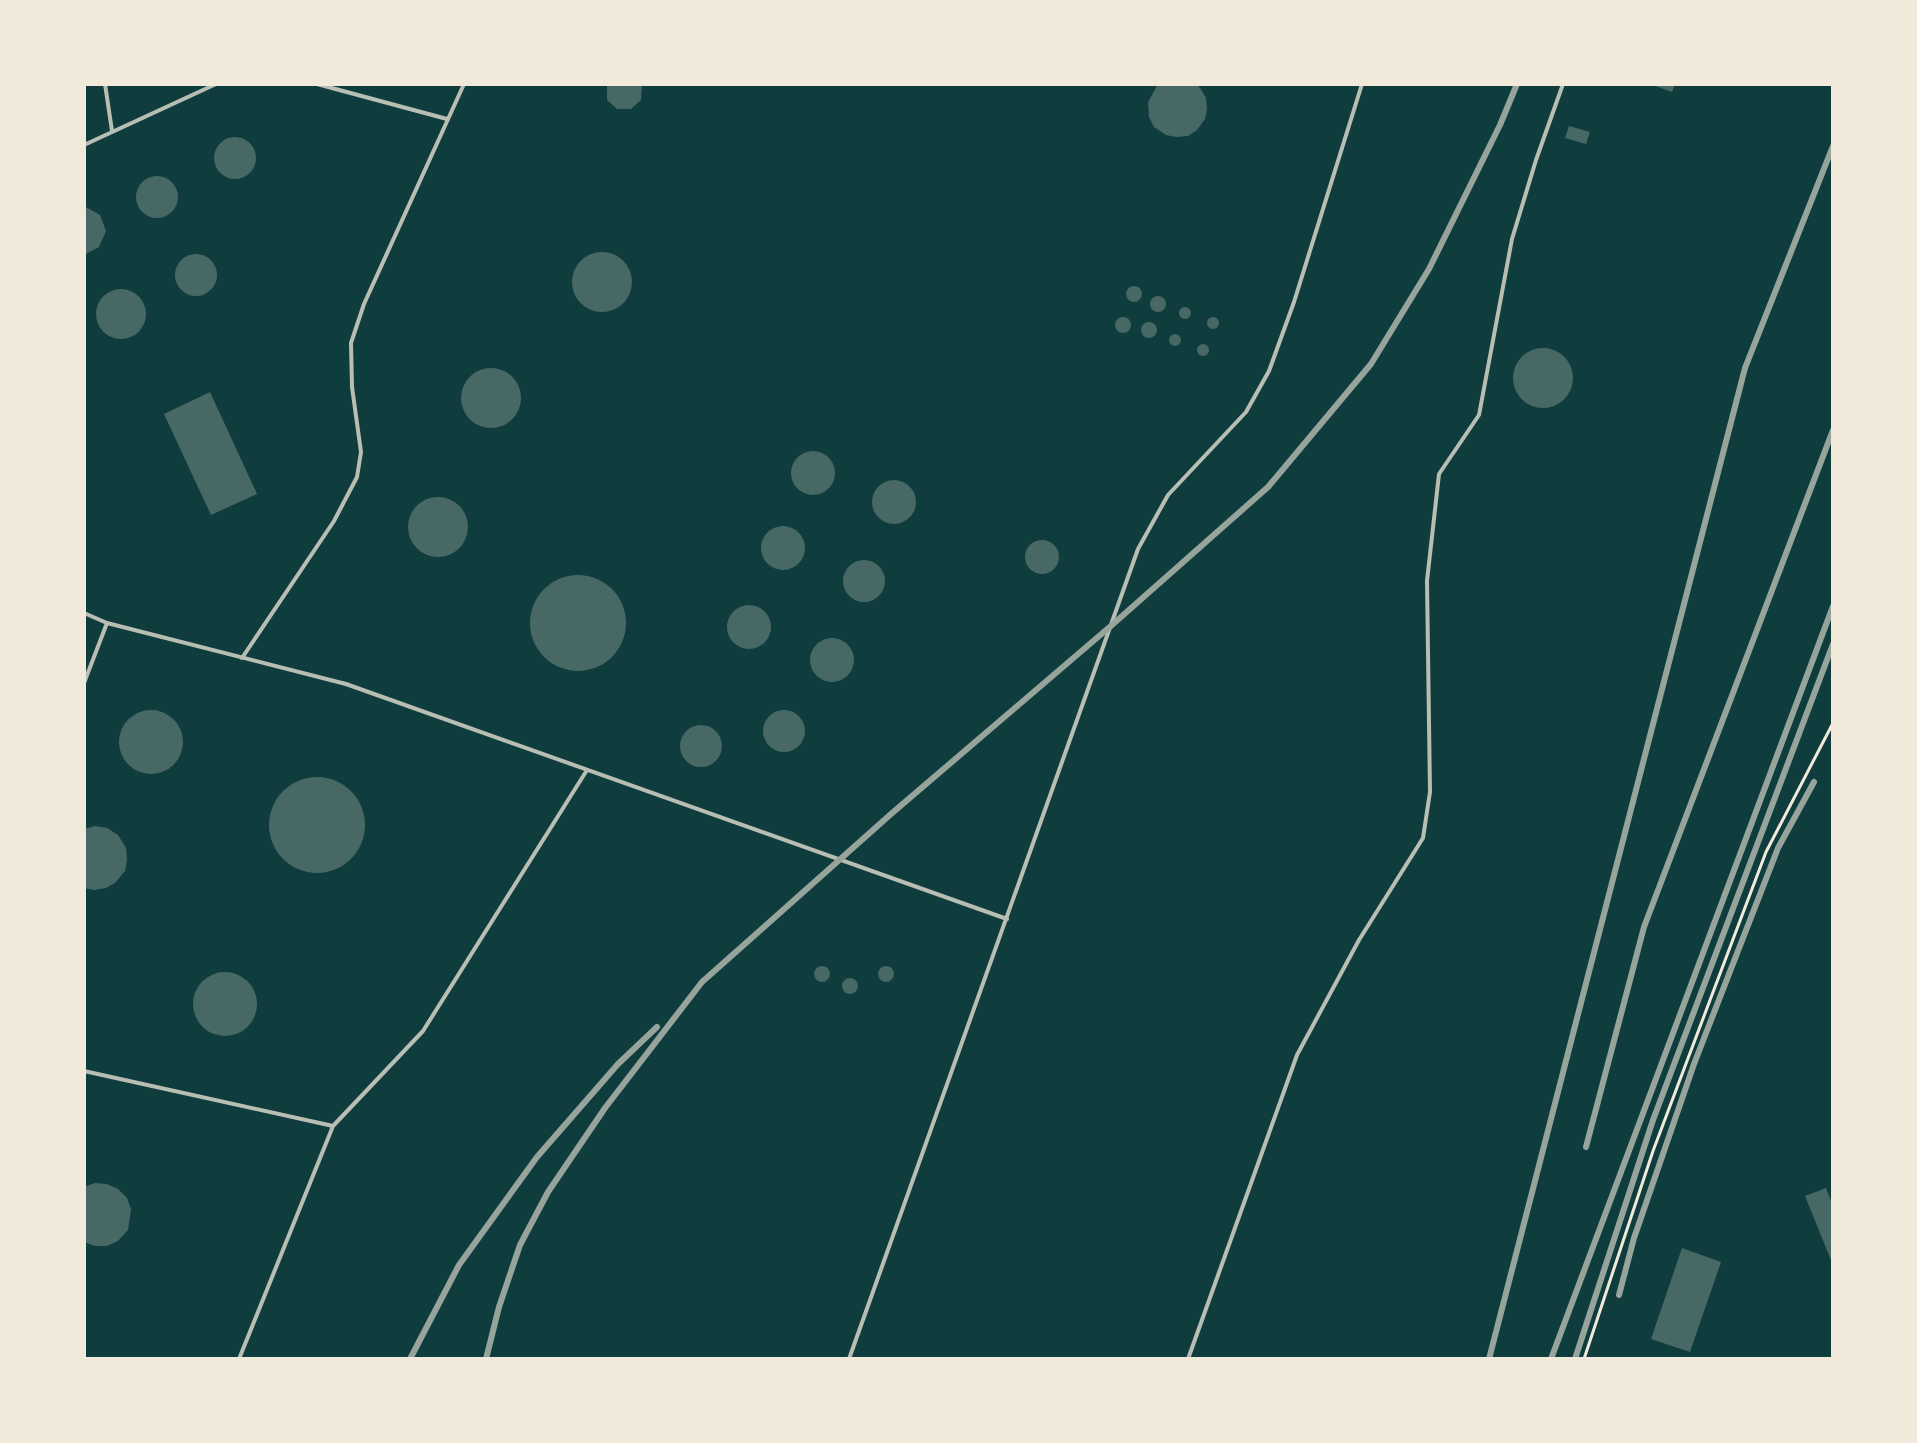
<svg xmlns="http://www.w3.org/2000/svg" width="1917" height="1443" font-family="'PT Sans',sans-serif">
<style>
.building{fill:#486865}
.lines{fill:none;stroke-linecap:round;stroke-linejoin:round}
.path{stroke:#f1e9da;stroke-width:3}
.service{stroke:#b8beb3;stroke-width:4}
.rail{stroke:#97a49c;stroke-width:6}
</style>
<rect width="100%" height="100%" fill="#0f3d3e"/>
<path class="building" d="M607,84H642L641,100L631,109H617L607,100Z
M1158,84H1196L1200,88L1206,98L1207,109L1205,119L1197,130L1188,136L1176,137L1166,135L1154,127L1149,117L1148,102Z
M1650,84H1675L1672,92Z
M1569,126L1590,132L1586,144L1565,138Z
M214 158a21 21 0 1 1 42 0a21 21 0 1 1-42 0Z
M136 197a21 21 0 1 1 42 0a21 21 0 1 1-42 0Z
M84,206L100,215L106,231L99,247L84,255Z
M572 282a30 30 0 1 1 60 0a30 30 0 1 1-60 0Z
M175 275a21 21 0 1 1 42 0a21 21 0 1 1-42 0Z
M1126 294a8 8 0 1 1 16 0a8 8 0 1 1-16 0Z
M96 314a25 25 0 1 1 50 0a25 25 0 1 1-50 0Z
M1150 304a8 8 0 1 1 16 0a8 8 0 1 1-16 0Z
M1179 313a6 6 0 1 1 12 0a6 6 0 1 1-12 0Z
M1207 323a6 6 0 1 1 12 0a6 6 0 1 1-12 0Z
M1115 325a8 8 0 1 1 16 0a8 8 0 1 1-16 0Z
M1141 330a8 8 0 1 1 16 0a8 8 0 1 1-16 0Z
M1169 340a6 6 0 1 1 12 0a6 6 0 1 1-12 0Z
M1197 350a6 6 0 1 1 12 0a6 6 0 1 1-12 0Z
M1513 378a30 30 0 1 1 60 0a30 30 0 1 1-60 0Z
M461 398a30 30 0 1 1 60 0a30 30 0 1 1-60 0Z
M210,392L257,494L211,515L164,414Z
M791 473a22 22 0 1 1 44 0a22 22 0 1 1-44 0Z
M872 502a22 22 0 1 1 44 0a22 22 0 1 1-44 0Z
M408 527a30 30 0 1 1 60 0a30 30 0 1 1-60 0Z
M761 548a22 22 0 1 1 44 0a22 22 0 1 1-44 0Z
M1025 557a17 17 0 1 1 34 0a17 17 0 1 1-34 0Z
M843 581a21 21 0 1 1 42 0a21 21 0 1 1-42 0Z
M530 623a48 48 0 1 1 96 0a48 48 0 1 1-96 0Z
M727 627a22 22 0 1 1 44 0a22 22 0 1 1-44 0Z
M810 660a22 22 0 1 1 44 0a22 22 0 1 1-44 0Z
M763 731a21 21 0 1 1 42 0a21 21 0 1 1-42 0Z
M119 742a32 32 0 1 1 64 0a32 32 0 1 1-64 0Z
M680 746a21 21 0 1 1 42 0a21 21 0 1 1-42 0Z
M269 825a48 48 0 1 1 96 0a48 48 0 1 1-96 0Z
M95,826L107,828L118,835L126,848L127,860L125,871L115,883L106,888L94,890L84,888V829Z
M814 974a8 8 0 1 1 16 0a8 8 0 1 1-16 0Z
M878 974a8 8 0 1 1 16 0a8 8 0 1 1-16 0Z
M193 1004a32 32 0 1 1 64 0a32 32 0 1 1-64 0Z
M842 986a8 8 0 1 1 16 0a8 8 0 1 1-16 0Z
M95,1183L107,1184L118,1189L127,1198L131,1209L128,1230L118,1241L107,1246H95L84,1242V1187Z
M1826,1188L1833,1206V1265L1805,1196Z
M1682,1248L1721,1262L1690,1352L1651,1339Z"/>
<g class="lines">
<path class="path" d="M1584,1359L1653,1151L1766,852L1833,723"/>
<path class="service" d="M105,84L112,131
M317,84L447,119
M84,145L216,84
M84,613L107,623L346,684L1007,919
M242,658L334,521L357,477L361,452L352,387L351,343L364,304L464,84
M84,683L107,623
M84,1071L333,1126
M239,1359L333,1126L423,1031L587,770
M849,1359L1138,549L1168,495L1246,412L1269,371L1294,302L1362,84
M1188,1359L1297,1055L1359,940L1423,838L1430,792L1427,581L1439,474L1479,415L1512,239L1536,160L1563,84"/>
<path class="rail" d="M1586,1147L1644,927L1833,430
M1619,1295L1634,1238L1694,1064L1778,848L1814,782
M410,1359L459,1265L537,1157L618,1064L657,1027
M486,1359L499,1307L520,1245L548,1192L605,1108L702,982L891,814L1112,625L1268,487L1371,364L1429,269L1500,125L1517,84
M1489,1359L1745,368L1833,146
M1551,1359L1833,606
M1575,1359L1653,1120L1833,644"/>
</g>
<rect width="1917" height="1443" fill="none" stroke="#f1e9da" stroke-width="172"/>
</svg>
